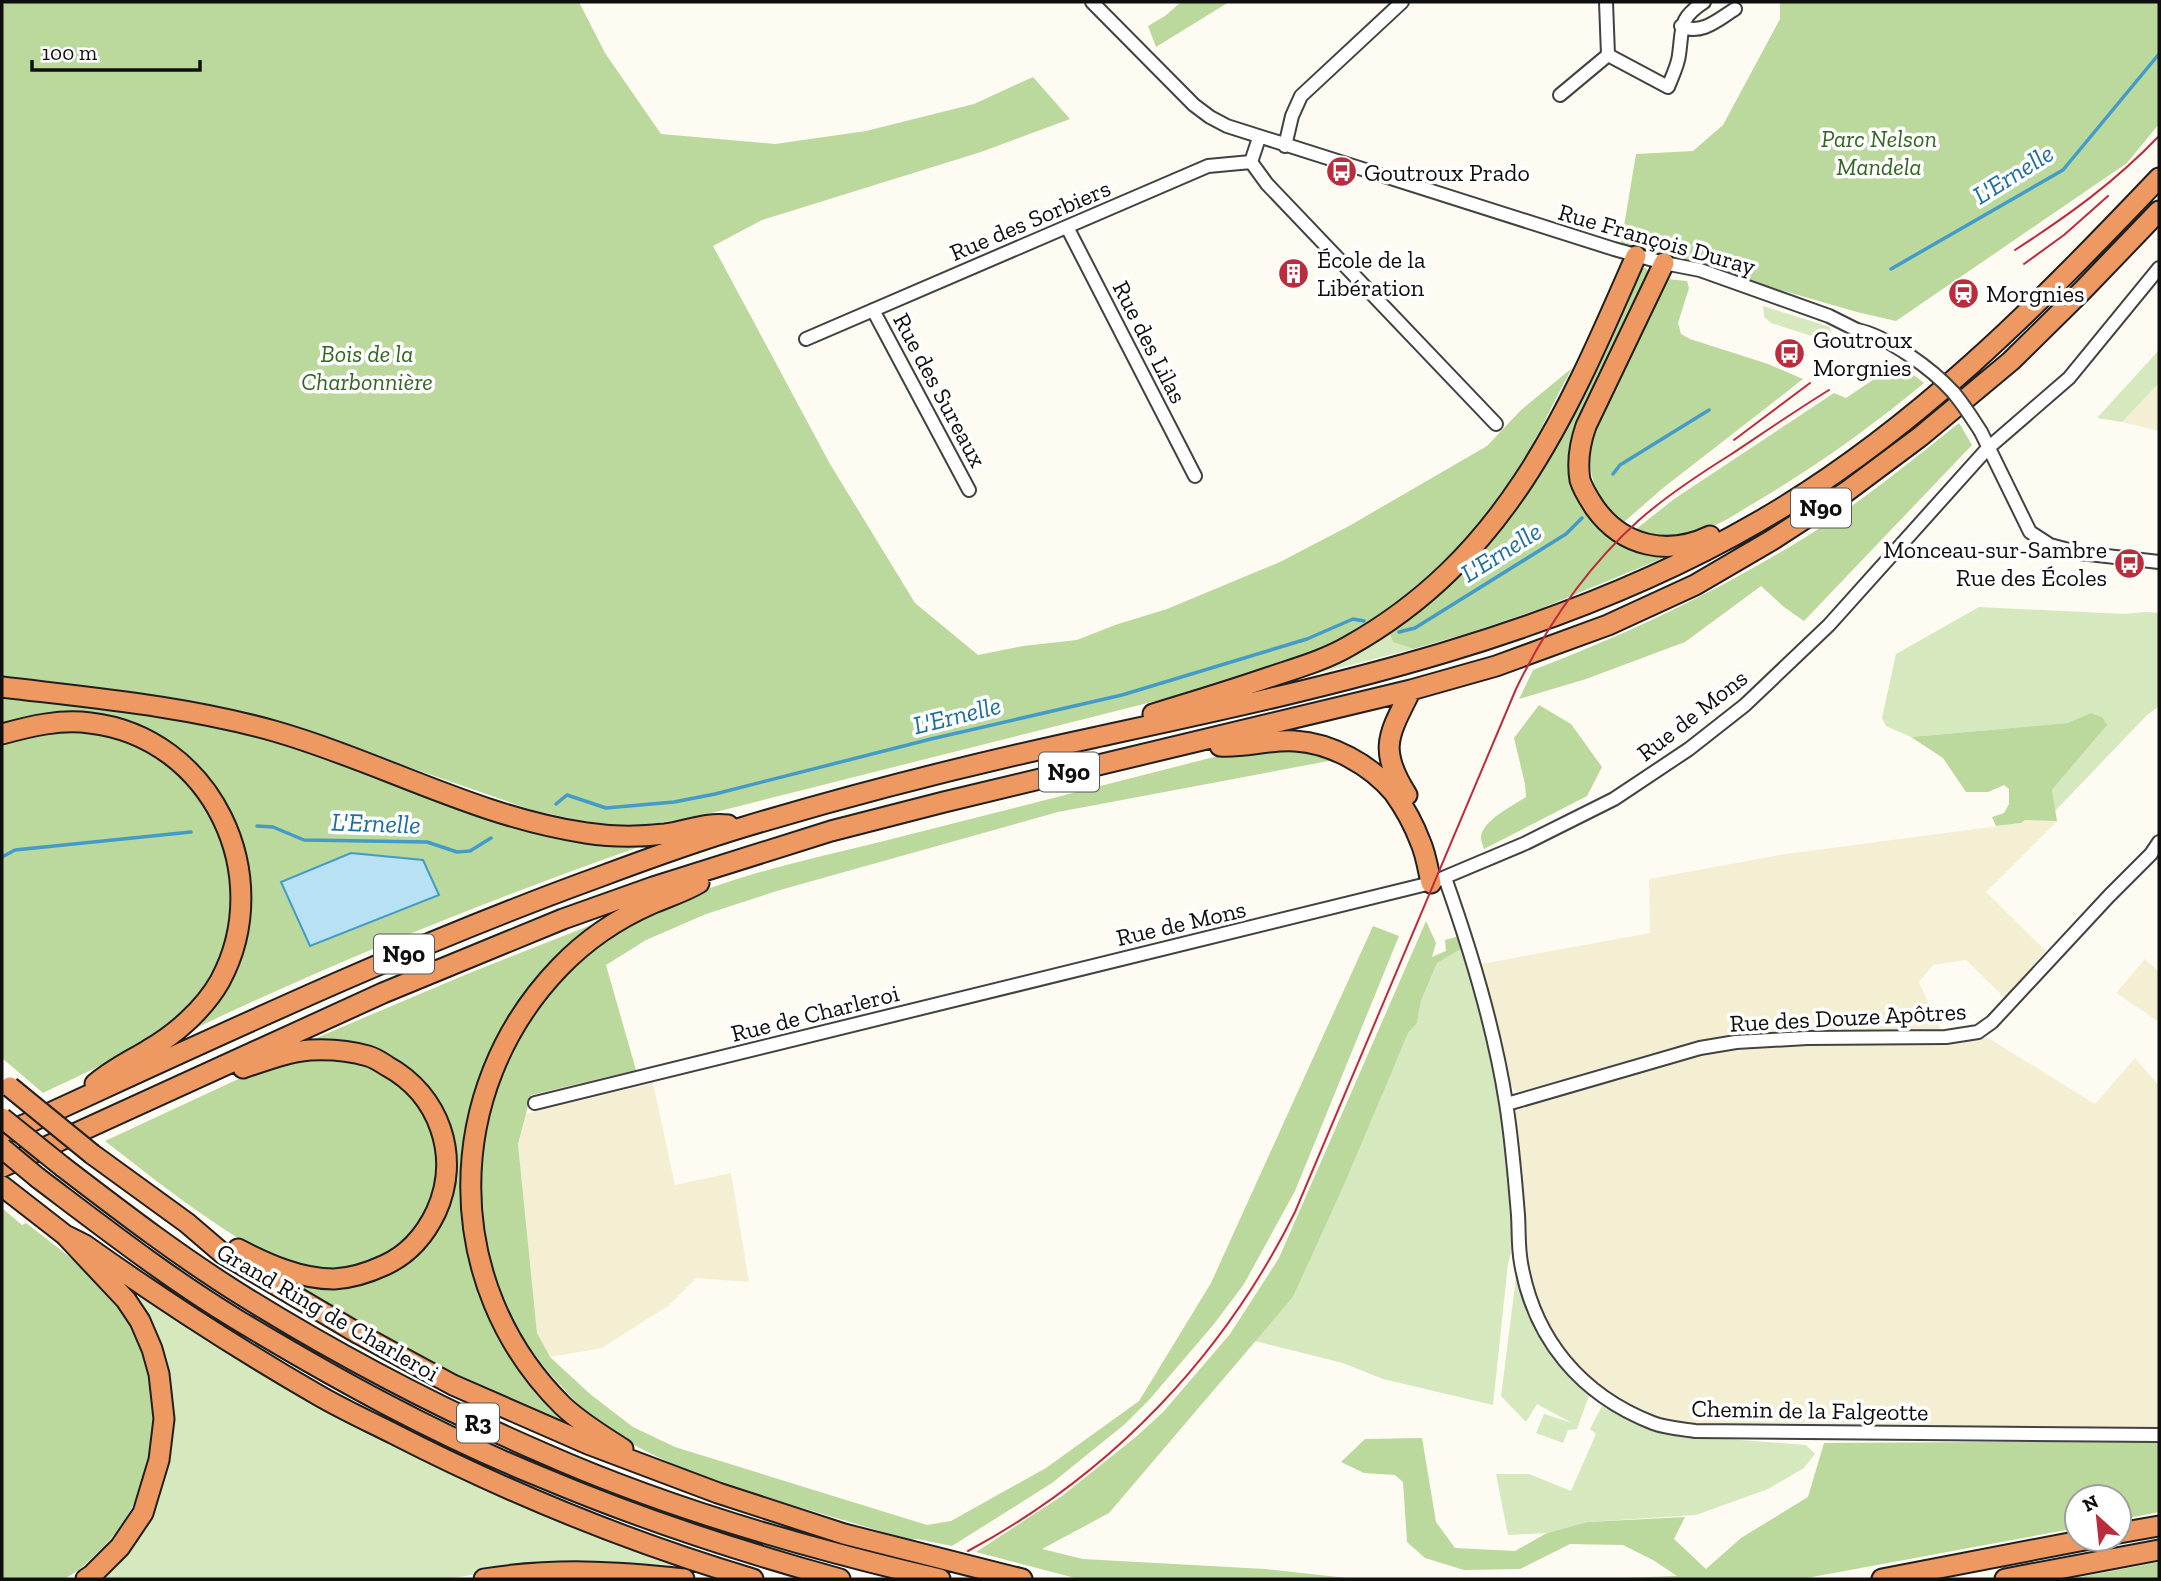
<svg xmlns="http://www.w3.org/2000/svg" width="2161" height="1581" font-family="'Zilla Slab',serif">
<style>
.farmland{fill:#f4efd3}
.green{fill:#d6e8bd}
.forest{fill:#bbd89d}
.water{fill:#b9e1f4;stroke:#439bc8;stroke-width:2}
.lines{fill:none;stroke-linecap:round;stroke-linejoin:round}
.stream{stroke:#439bc8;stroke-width:3.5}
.minor-casing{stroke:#424242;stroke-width:16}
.highway-casing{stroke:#202020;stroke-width:23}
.minor{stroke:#fff;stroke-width:12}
.highway{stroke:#ee9961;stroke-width:19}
.tram{stroke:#bb2c3c;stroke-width:2}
.minor-bridge-casing{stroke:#424242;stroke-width:16;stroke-linecap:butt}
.highway-bridge-casing{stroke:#202020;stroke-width:23;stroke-linecap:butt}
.minor-bridge{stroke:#fff;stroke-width:12}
.highway-bridge{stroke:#ee9961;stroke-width:19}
.labels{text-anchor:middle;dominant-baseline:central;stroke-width:7;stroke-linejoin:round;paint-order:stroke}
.shield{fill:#fff;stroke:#575757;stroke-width:2}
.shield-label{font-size:23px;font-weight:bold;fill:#0f0f0f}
.park-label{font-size:24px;font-style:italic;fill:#346522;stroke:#fff}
.poi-label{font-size:24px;fill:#0f0f0f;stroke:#fff;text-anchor:start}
.street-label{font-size:24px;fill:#0f0f0f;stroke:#fff}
.water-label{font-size:26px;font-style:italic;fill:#1d6d9d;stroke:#fff}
</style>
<rect width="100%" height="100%" fill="#fefbf3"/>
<path class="farmland" d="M2159,383V431L2122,422Z
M2025,820L2057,821L1986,892L2046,951L2006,999L1966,960L1933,965L1919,982L1941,1031L1740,1036L1676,1048L1533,1093L1521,1094L1514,1090L1510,1084L1481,964L1650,933L1649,879L1786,854L2021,823Z
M2145,959L2157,970L2159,968V1022L2116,993Z
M1975,1037L1990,1039L2095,1104L2135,1058L2159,1086V1428L1714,1426L1672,1421L1641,1411L1622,1402L1606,1391L1577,1366L1552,1335L1532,1286L1526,1251L1520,1166L1514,1118L1518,1106L1645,1067L1736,1045L1963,1043Z
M653,1083L675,1185L731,1173L749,1282L696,1278L668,1306L602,1348L550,1357L537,1334L518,1144L526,1114Z"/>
<path class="green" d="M1763,306L1830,327L1831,333L1826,337L1818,338L1771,323L1764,317Z
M2159,350V383L2122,422L2097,418Z
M1979,607L2124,614L2146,612L2159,613V706L2147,715L2055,811L2052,790L2106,726L2091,713L2067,723L1911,737L1886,726L1882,718L1896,654Z
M1388,630L1393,642L1413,649L1288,681Z
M1463,948C1487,1028 1503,1111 1509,1193C1511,1216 1516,1241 1508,1263L1493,1405L1383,1379L1343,1363L1255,1341L1293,1297L1408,1033L1417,1023L1421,1001L1437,963Z
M1516,1278C1524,1300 1533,1324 1545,1345C1556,1365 1573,1381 1589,1396L1578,1426L1577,1429L1568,1430L1563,1443L1536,1433L1544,1414L1572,1423L1537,1404L1526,1422L1501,1396Z
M126,1289C210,1341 294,1394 382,1440C483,1493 589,1533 696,1572L643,1566H527L446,1579H92L135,1534L170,1409Z
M1602,1406L1649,1429L1701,1437L1806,1445L1815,1454L1804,1468L1768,1489L1696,1515L1587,1522L1547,1533L1508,1535L1496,1474H1529L1571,1491L1596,1434L1590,1429Z"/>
<path class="forest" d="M2,2H579L605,53L661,134L775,144L866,131L974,104L1033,77L1070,119L981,152L762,220L713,246L830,464L915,603L978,655L1023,646L1077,640L1115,625L1167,609L1280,562L1349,526L1487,446L1521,410L1572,368C1555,399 1540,432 1523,463C1480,538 1407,609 1327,646C1289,664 1247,675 1207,688L688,819L633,826L587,822L532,810L279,722L162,696L2,676Z
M1181,2H1229L1156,47L1148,26L1165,16Z
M1780,2H2159V124L2127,163L1896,321L1857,312L1621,244L1636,154L1693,151L1723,125L1780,19Z
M1641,268H1646L1650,276L1590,402L1585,504L1673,554L1542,608L1472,632L1413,649L1393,642L1388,630L1455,577Z
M1667,279L1687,281L1689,288L1678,323L1681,334L1690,339L1768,364L1803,379L1663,488L1624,522C1595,501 1590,479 1589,445L1663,285Z
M1898,363L1924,383C1872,426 1818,465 1759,500C1738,512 1717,528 1693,533C1671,538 1655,537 1635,530L1674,499L1834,393L1846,398Z
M1959,423L1972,445L1804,621L1784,607L1761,586L1685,642L1586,679L1519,699L1533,670C1625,635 1712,594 1796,543C1854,508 1906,465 1959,423Z
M2,692L208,721L647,844C488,900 331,963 179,1036L238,951L224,808L132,727H2Z
M1539,705L1571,724L1602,767L1587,796L1484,849C1483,845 1481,842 1481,838C1481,821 1514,805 1526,797L1525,784L1514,738Z
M2091,713L2102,717L2107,725L2052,790L2057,821L2025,820L2021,823L1996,826L1992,817L2004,813L2009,804V789L2004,785L1988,792H1966L1943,758L1911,737L2067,723Z
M71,731C94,734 117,737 138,747C233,793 262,921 192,1001C152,1046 96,1067 43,1093L2,1058V746L41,733Z
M1264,748L1313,750L1339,759L1058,812L780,890L706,914L646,940L606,965L636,1070L531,1095L518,1144L537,1333L550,1357L590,1394L633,1427L675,1447L927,1525L951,1521L1046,1468L1139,1401L1211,1283L1373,926L1399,936L1295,1191L1244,1284L1214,1324L1149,1400L1125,1424L1052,1483L952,1546L917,1539L910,1540C861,1525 811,1511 762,1496C703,1477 652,1460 601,1424C582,1411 567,1392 551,1375C453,1263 459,1098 555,987C570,970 587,952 606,939C686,884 795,863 888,840C998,812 1108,784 1218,756Z
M609,918L564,952L535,983L511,1017L467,1129L491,1311L586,1433C539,1413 491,1393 445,1369C388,1340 333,1308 278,1275L383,1274L453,1179L411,1072L302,1044L467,974Z
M1426,921L1436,943L1432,957L1446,951L1445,940L1459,936L1463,948L1437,963L1421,1001L1417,1023L1408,1033L1346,1180L1293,1297L1109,1513L1042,1549L1083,1559L1265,1569L1356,1579H1079L976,1552L1062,1496L1137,1436L1164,1411L1230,1334L1279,1258Z
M313,1060C329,1060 345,1060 361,1064C383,1070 403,1085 416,1103C459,1160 433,1241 366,1263C336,1274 300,1266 272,1255C250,1247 231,1234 212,1221C175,1196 141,1169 105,1141L247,1075L288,1064Z
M2,1208L22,1225L26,1223C60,1250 99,1276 123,1313C171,1386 163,1491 98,1552C88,1561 78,1573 65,1578C55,1581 15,1579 2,1579Z
M1422,1438L1436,1522L1455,1548L1515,1551L1547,1533L1587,1522L1685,1517L1674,1539L1706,1569L1741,1538L1808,1497L1824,1443L2159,1441V1512L2119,1520V1497H2077V1528L1801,1579H1593L1677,1576L1653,1560L1623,1545L1570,1544L1520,1569L1464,1570L1425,1558L1407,1542L1403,1482L1395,1475L1364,1473L1341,1462L1365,1439Z
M2159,1562V1579H2070Z"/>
<path class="water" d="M351,853L423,860L439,895L310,946L281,882Z"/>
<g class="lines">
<path class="stream" d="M1891,269L2063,170L2159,54
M1613,474L1620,465L1709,410
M1399,632L1415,628L1566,534L1582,518
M556,804L567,795L606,808L674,802L715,794L931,739L1122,695L1307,639L1353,619L1364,621
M257,826L273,827L304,840L427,842L457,852L470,851L491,838
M2,857L15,850L191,832"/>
<defs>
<path id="minor" d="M1092,2L1194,105L1210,117L1227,126L1614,249L1664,263L1700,270L1829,316L1857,330
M1606,2L1608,55L1668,87C1672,77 1678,65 1679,55C1683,27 1678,19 1704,2
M1681,26C1701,36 1719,19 1735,9
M1560,95L1608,55
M1285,146L1292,116L1301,96L1402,2
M1251,162L1267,184L1496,424
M1067,227L1195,476
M873,310L969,490
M806,339L1208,166L1251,162L1259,138
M1981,432L2030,532L2050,545L2080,553L2159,562
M1445,878C1471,951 1494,1026 1506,1103C1512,1140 1515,1178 1518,1215C1519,1230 1518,1247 1521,1263C1534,1339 1581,1395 1653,1423C1666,1428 1682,1429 1695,1431L2159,1435
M535,1103L1431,883L1526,843L1614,799L1689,749L1745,705L1829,625L1987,449L2069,378L2159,268
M1507,1104L1700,1048L1736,1042L1807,1038L1946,1037L1978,1032L1992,1022L2109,896L2151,854L2159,842"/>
<path id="highway" d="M1664,263L1586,426C1580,443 1577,462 1580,480C1583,490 1589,499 1595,508C1623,547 1668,556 1710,536
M2,687C93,698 185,706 274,731C379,761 477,817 586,833C612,837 639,837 665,834C686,831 707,822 728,825
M1153,714C1193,702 1232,690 1270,677C1297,668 1325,660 1349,646C1507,557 1567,414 1636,256
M2,734C31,726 60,719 90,723C212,737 277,876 220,981C204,1009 176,1034 148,1050C130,1061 111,1070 95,1084
M1220,746C1243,748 1271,739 1295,741C1331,743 1371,765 1394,793C1404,807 1414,825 1420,841C1426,854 1428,869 1431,883
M1407,795C1378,749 1388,736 1411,690
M2,1135C199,1045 395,951 599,877C647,859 697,841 747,826C861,792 980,762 1097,737C1323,688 1556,639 1758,522C1913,433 2037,306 2159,178
M92,1154L187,1223L222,1253L359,1334L453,1385L588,1444L718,1493L844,1534L1022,1579
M2,1167L383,993L563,919L653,887L831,831L944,802L1411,690L1496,666L1608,625L1695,585L1772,540L1846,492L1921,436L2011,361L2083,290L2159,211
M63,1167C123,1213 183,1259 248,1299C342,1357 441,1409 543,1453C669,1509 806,1548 940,1579
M38,1178C103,1227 167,1277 236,1319C334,1378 435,1434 541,1477C638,1518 738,1551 840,1579
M2,1186L65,1235L126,1300L140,1321L152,1349L159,1374L164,1419L159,1460L143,1513L120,1547L92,1575L86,1579
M65,1235L85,1245C161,1299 238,1349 318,1395C342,1409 368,1421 394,1434C509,1493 629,1542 753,1579
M238,1249C267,1264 300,1279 334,1279C352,1278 370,1272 385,1265C409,1254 425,1235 436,1212C461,1157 440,1095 387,1066C381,1062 375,1058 368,1056C351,1051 328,1049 310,1050C287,1052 264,1061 243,1068
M623,1449C603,1436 581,1423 563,1406C440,1285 441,1090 560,967C586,940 617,919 651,904C667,897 684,892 699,883
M2119,1533L2159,1526
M484,1579C552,1568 616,1571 684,1579
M1882,1579L2090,1539
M2005,1579L2159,1550"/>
</defs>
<use href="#minor" class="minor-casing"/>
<use href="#highway" class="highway-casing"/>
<use href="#minor" class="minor"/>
<use href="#highway" class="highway"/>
<path class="tram" d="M2015,250C2069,215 2115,182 2159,136
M2024,264L2064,235L2108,196
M1734,440L1810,383
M968,1551C1111,1474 1223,1357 1295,1212L1516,689C1547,625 1585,569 1638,521C1666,496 1698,475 1730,455C1763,433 1795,411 1829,390"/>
<defs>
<path id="minor-bridge" d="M1857,330C1887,336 1932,369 1953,392C1964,405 1972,418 1981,432"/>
<path id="highway-bridge" d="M10,1087L92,1154
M2,1118L63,1167
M2,1148L38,1178"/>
</defs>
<use href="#minor-bridge" class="minor-bridge-casing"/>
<use href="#highway-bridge" class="highway-bridge-casing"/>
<use href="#minor-bridge" class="minor-bridge"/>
<use href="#highway-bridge" class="highway-bridge"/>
</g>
<defs>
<symbol id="bus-disc" viewBox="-11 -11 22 22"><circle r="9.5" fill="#bb2c3c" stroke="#fff"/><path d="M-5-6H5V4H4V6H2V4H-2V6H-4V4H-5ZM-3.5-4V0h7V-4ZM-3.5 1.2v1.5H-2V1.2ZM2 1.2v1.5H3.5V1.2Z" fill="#fff"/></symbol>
<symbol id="building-disc" viewBox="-11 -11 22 22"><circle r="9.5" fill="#bb2c3c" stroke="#fff"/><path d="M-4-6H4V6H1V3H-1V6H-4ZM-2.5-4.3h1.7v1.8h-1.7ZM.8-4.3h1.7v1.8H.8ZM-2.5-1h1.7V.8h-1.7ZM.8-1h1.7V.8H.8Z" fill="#fff"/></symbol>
<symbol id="station-disc" viewBox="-11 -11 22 22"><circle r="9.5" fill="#bb2c3c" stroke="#fff"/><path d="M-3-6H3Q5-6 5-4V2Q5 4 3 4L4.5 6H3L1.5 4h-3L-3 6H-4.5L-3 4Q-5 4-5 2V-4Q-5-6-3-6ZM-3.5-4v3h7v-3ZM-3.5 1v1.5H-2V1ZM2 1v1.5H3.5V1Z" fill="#fff"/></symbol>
</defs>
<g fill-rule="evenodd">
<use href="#bus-disc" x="1324" y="154" width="35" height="35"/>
<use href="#building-disc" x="1276" y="256" width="35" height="35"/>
<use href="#station-disc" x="1946" y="276" width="35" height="35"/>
<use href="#bus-disc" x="1772" y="336" width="35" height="35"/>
<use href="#bus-disc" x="2112" y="546" width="35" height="35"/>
</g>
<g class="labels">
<g class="shield">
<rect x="1791" y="488.5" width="60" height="39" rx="5"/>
<rect x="1039" y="752.5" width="60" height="39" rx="5"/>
<rect x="374" y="934.5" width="60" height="39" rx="5"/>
<rect x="457" y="1403.5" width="42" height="39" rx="5"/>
</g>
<g class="shield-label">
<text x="1821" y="508">N90</text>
<text x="1069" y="772">N90</text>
<text x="404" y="954">N90</text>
<text x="478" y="1423">R3</text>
</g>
<g class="park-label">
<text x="1879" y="138">Parc Nelson<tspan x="1879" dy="28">Mandela</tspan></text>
<text x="367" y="353">Bois de la<tspan x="367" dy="28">Charbonnière</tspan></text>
</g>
<g class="poi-label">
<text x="1364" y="172">Goutroux Prado</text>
<text x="1317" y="259">École de la<tspan x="1317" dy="28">Libération</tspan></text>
<text x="1986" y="293">Morgnies</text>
<text x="1813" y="339">Goutroux<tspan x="1813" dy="28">Morgnies</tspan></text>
<text x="2107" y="549" text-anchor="end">Monceau-sur-Sambre<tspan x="2107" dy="28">Rue des Écoles</tspan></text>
</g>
<g class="street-label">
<text transform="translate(1030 220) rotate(-23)">Rue des Sorbiers</text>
<text transform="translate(1657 239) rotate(16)">Rue François Duray</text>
<text transform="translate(1150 342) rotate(63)">Rue des Lilas</text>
<text transform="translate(940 390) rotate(62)">Rue des Sureaux</text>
<text transform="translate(1692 715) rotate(-38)">Rue de Mons</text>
<text transform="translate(1181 923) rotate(-13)">Rue de Mons</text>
<text transform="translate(815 1013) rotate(-14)">Rue de Charleroi</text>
<text transform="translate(1848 1017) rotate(-3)">Rue des Douze Apôtres</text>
<text transform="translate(328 1312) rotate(30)">Grand Ring de Charleroi</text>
<text transform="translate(1810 1410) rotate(1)">Chemin de la Falgeotte</text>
</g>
<g class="water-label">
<text transform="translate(2013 174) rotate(-32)">L'Ernelle</text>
<text transform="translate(1501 552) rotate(-32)">L'Ernelle</text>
<text transform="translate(957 715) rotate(-14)">L'Ernelle</text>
<text transform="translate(376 823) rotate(2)">L'Ernelle</text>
</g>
</g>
<rect width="2161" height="1581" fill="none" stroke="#0f0f0f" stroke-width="7"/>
<g transform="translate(2098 1518) rotate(333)"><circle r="33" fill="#ffffff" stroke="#9f9f9f" stroke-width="2"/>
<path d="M0-5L12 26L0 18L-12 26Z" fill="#bb2c3c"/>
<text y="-10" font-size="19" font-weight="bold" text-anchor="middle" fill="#0f0f0f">N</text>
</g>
<path d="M32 60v10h168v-10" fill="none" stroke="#0f0f0f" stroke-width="3.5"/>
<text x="42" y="60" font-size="21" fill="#0f0f0f" stroke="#ffffff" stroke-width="5" paint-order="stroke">100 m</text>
</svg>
